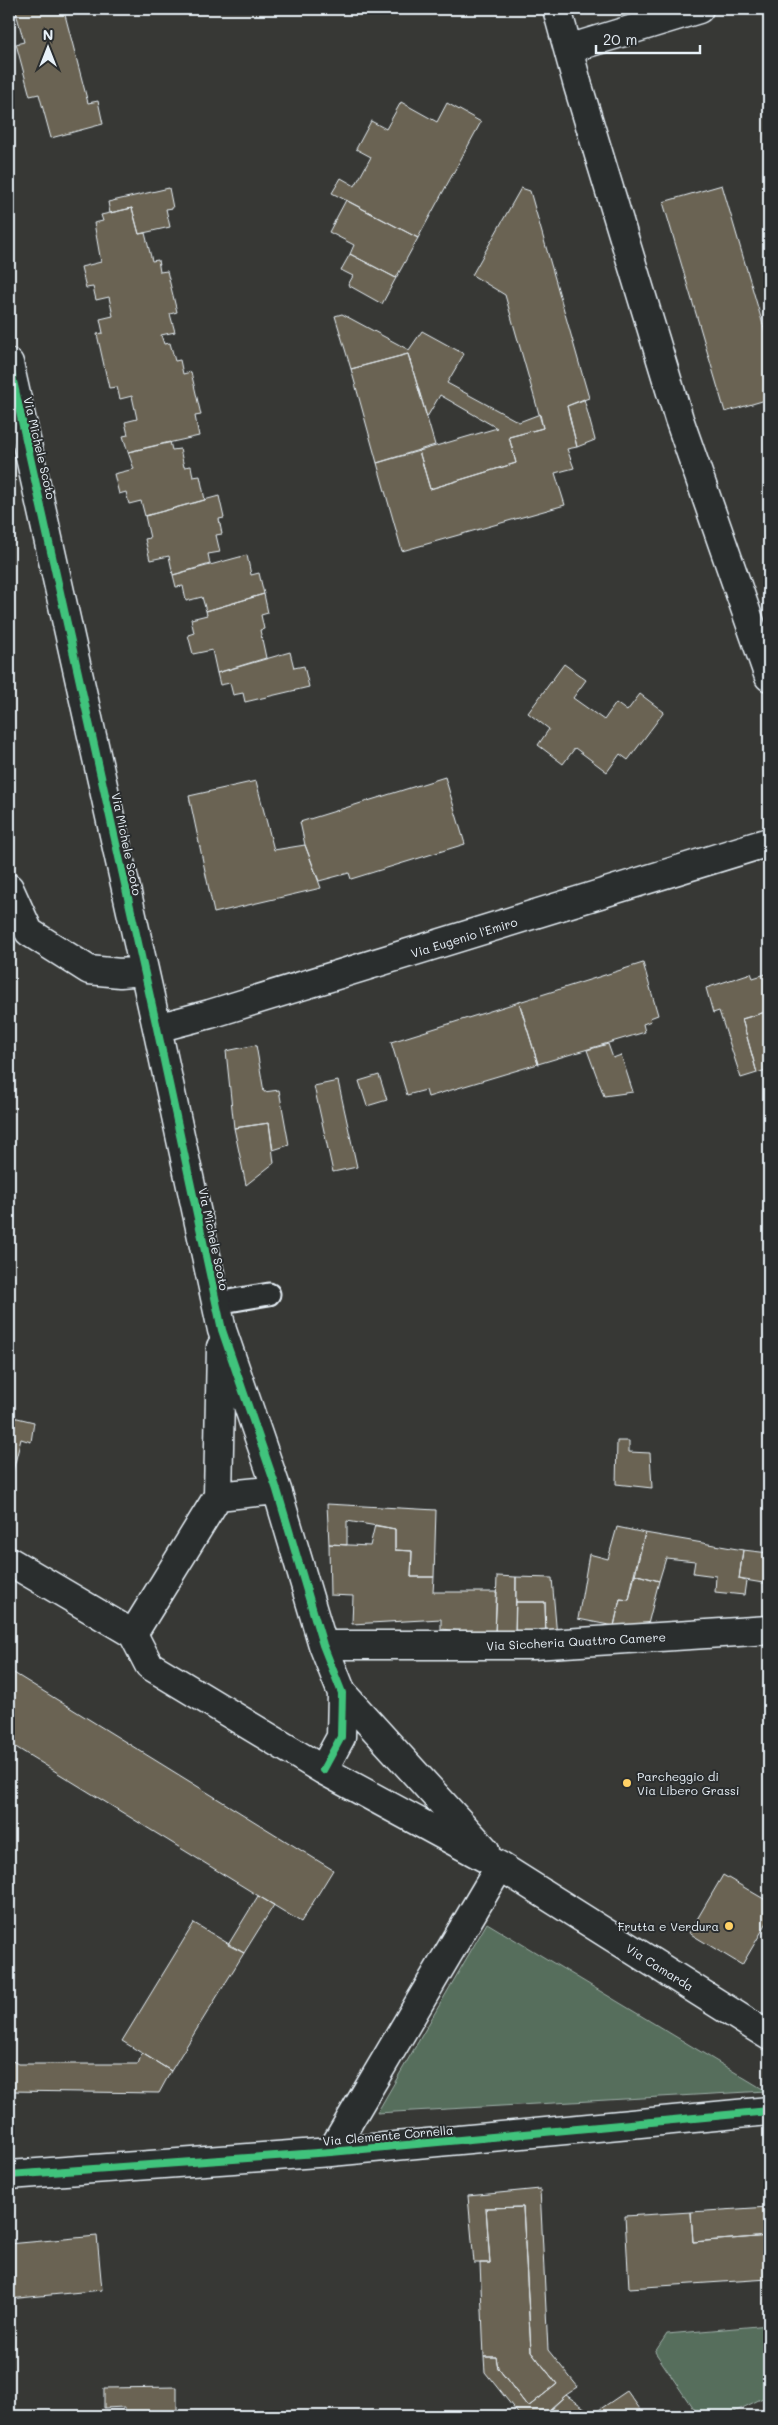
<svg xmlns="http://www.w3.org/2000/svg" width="778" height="2425" font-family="Mali,sans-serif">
<rect width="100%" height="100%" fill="#373835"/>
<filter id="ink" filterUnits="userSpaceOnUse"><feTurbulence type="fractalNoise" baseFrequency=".02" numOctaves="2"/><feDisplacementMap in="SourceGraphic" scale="10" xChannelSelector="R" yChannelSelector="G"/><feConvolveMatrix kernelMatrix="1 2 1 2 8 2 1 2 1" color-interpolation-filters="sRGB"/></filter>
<g filter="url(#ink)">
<!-- green -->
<path fill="#566e5c" stroke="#9fb0aa" d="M 487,1923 L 766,2091 L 377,2113 Z
M 769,2325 L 769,2395 L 726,2416 L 698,2416 L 655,2352 L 667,2334 Z"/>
<!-- building -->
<path fill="#6a6453" stroke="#e8f1f8" d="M 15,9 L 67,9 L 64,11 L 88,103 L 98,101 L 103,124 L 51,138 L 39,94 L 30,96 L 16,44 L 24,42 Z
M 401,102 L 437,122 L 447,103 L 481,122 L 418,238 L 332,193 L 341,178 L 355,186 L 371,157 L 356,149 L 371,121 L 386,129 Z
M 722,185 L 769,345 L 769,387 L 765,388 L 769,399 L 725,412 L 663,202 Z
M 169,188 L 173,208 L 166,209 L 170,227 L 139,234 L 132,208 L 110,213 L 108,202 Z
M 521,188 L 530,191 L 589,398 L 567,406 L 577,447 L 567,449 L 574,468 L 555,473 L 565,505 L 402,551 L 377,463 L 419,451 L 430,489 L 516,463 L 509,437 L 543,428 L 505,295 L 472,275 Z
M 346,200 L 418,238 L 396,278 L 350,254 L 354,245 L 329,232 Z
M 132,208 L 139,234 L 145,233 L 152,261 L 158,260 L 160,272 L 167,271 L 177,312 L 170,314 L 175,332 L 161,335 L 164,344 L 170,343 L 175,361 L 180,360 L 183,374 L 191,372 L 201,415 L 195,416 L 199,436 L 128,452 L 123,436 L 128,435 L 125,422 L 137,419 L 132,396 L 120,399 L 117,387 L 109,388 L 97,334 L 103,333 L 100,319 L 113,316 L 109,297 L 96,300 L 93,287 L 86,288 L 81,267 L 101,262 L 94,223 L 103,221 L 101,215 Z
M 350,254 L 396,278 L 382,304 L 348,285 L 353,276 L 341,270 Z
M 342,314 L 409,350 L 422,331 L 464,354 L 447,383 L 519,422 L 540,414 L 543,428 L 509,437 L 516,463 L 430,489 L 419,451 L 497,428 L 440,395 L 427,417 L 408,354 L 351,369 L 335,316 Z
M 408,354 L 435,445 L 377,463 L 351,369 Z
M 584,399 L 595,440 L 577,447 L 567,406 Z
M 170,442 L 172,450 L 180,449 L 184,467 L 191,466 L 193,477 L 200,476 L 205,500 L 145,516 L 141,501 L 129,504 L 126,492 L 119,494 L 114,474 L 134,469 L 128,452 Z
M 219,496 L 224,518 L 219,519 L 222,534 L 216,535 L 220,552 L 208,554 L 210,564 L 173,575 L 169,556 L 150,560 L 145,539 L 150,538 L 145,516 Z
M 247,555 L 251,575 L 259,573 L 264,594 L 206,611 L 202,597 L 186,601 L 183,586 L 176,587 L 173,575 Z
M 264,594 L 268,613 L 261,615 L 264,629 L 260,630 L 266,658 L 217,673 L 212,650 L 193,654 L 188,635 L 194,633 L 191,619 L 207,615 L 206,611 Z
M 290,652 L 294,668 L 304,666 L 309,687 L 245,702 L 243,693 L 233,695 L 230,683 L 220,685 L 217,673 Z
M 564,664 L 586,680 L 573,698 L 604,720 L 616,703 L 627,711 L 640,694 L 664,712 L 628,760 L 620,754 L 607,772 L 575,748 L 563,764 L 538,745 L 549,729 L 528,713 Z
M 445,777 L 465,844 L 351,879 L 349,873 L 319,881 L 305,845 L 300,822 Z
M 256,781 L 274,850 L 305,845 L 321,888 L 214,913 L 189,796 Z
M 643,963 L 658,1015 L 650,1018 L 651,1021 L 643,1024 L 645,1032 L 538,1064 L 519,1002 Z
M 751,973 L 753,978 L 769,973 L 769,1011 L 742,1019 L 757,1073 L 741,1078 L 719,1011 L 713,1013 L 706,988 Z
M 519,1002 L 538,1064 L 428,1097 L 426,1090 L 407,1095 L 391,1042 Z
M 769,1011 L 769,1069 L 757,1073 L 742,1019 Z
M 608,1044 L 613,1058 L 621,1055 L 633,1092 L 604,1096 L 587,1050 Z
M 256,1045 L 264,1092 L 279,1090 L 289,1145 L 273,1150 L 269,1123 L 234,1128 L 226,1051 Z
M 379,1075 L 387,1100 L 367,1106 L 359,1081 Z
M 338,1081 L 357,1167 L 333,1172 L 314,1086 Z
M 269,1123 L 274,1163 L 246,1185 L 234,1128 Z
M 9,1416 L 34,1422 L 31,1442 L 21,1439 L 13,1471 L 9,1470 Z
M 617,1441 L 629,1441 L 629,1452 L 650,1453 L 652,1488 L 616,1484 Z
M 327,1504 L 436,1510 L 434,1577 L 411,1577 L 412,1551 L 395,1550 L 395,1529 L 347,1521 L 347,1545 L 329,1544 Z
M 375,1525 L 395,1529 L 395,1550 L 412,1551 L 411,1577 L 434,1577 L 433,1592 L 497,1592 L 495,1634 L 441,1629 L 441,1619 L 352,1624 L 353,1596 L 330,1595 L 329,1544 L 370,1546 Z
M 617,1527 L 645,1533 L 629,1600 L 620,1599 L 614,1626 L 578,1619 L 589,1554 L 608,1559 Z
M 645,1533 L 743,1550 L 739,1579 L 746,1581 L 744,1595 L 715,1592 L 716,1576 L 693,1573 L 695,1561 L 666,1558 L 659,1581 L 634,1574 Z
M 743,1550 L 769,1553 L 769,1584 L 739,1579 Z
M 634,1574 L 659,1581 L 646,1632 L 614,1626 L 620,1599 L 629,1600 Z
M 497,1576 L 516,1577 L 515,1636 L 495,1634 Z
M 516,1577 L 552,1578 L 557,1637 L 546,1637 L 545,1602 L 516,1602 Z
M 516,1602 L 545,1602 L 546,1637 L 515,1636 Z
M 9,1670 L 333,1870 L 301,1922 L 9,1743 Z
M 723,1875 L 769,1902 L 769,1919 L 742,1965 L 689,1933 Z
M 258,1896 L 274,1905 L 244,1953 L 228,1945 Z
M 194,1923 L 244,1953 L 171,2071 L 122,2041 Z
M 142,2053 L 171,2071 L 159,2093 L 9,2091 L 9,2059 L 18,2064 L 138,2064 Z
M 540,2189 L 548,2350 L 578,2387 L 566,2395 L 542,2416 L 520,2416 L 485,2372 L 484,2357 L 496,2357 L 498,2368 L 528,2407 L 557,2384 L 531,2351 L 523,2207 L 486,2208 L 490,2263 L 474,2263 L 468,2196 Z
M 523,2207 L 531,2351 L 557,2384 L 528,2407 L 498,2368 L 496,2357 L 484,2357 L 480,2263 L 490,2263 L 486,2208 Z
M 769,2207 L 769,2236 L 693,2242 L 691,2212 Z
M 691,2212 L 693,2242 L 769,2236 L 769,2279 L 629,2288 L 625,2216 Z
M 97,2236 L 102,2290 L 9,2299 L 9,2244 Z
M 177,2387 L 177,2416 L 125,2416 L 125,2407 L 104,2408 L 104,2388 Z
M 627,2391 L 645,2416 L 560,2416 L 550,2410 L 566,2395 L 593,2414 Z"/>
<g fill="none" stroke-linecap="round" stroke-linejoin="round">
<defs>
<path id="service" d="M 217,1303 L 269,1294"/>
<path id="minor" d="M 557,9 L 578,86 L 679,419 L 769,677
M 568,49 L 699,9
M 9,363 L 157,1028 L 222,1330 L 277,1490 L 323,1645 L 342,1693 L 341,1737 L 323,1770
M 9,888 L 29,932 L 89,970 L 120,973 L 144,971
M 157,1028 L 210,1014 L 769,842
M 218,1496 L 277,1490
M 9,1561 L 133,1634
M 133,1634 L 149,1665 L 323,1770 L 500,1866 L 769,2036
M 133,1634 L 218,1496 L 221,1347
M 323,1645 L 533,1645 L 769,1630
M 342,1693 L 485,1850
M 331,2152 L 500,1866
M 9,2175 L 331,2152 L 769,2111"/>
</defs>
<!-- service casing -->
<use href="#service" stroke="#e8f1f8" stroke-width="25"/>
<!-- minor casing -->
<use href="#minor" stroke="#e8f1f8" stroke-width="31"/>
<!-- service -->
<use href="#service" stroke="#2a2d2e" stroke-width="21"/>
<!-- minor -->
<use href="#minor" stroke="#2a2d2e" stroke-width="28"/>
<defs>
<path id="cycleway" d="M 9,363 L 157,1028 L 222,1330 L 277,1490 L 323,1645 L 342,1693 L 341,1737 L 323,1770
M 9,2175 L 331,2152 L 769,2111"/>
</defs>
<!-- cycleway casing -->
<use href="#cycleway" stroke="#2a2d2e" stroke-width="11"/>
<!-- cycleway -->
<use href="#cycleway" stroke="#40c37c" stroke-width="8"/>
</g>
</g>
<!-- markers -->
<g fill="#ffd166" stroke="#2a2d2e" stroke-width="2">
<circle cx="627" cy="1783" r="5"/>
<circle cx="729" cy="1926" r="5"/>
</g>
<g text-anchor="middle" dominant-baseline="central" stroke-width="4" stroke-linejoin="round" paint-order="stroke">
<!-- street labels -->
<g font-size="12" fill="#e8f1f8" stroke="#2a2d2e">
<text transform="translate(40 448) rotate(77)">Via Michele Scoto</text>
<text transform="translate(127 844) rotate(78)">Via Michele Scoto</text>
<text transform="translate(464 937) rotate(-17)">Via Eugenio l'Emiro</text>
<text transform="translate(214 1239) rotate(78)">Via Michele Scoto</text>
<text transform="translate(576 1641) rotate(-3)">Via Siccheria Quattro Camere</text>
<text transform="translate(660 1967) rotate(32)">Via Camarda</text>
<text transform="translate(388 2135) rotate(-5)">Via Clemente Cornella</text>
</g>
<!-- poi labels -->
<g font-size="12" fill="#e8f1f8" stroke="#2a2d2e" text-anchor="start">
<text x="637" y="1776">Parcheggio di<tspan x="637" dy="14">Via Libero Grassi</tspan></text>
<text x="719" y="1926" text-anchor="end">Frutta e Verdura</text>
</g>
</g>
<!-- margin -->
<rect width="778" height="2425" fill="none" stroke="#2a2d2e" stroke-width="30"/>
<rect x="15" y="15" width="748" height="2395" fill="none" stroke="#e8f1f8" stroke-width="2" filter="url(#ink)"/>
<!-- north arrow -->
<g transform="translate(48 48)" stroke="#2a2d2e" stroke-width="4" paint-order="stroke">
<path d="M0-4L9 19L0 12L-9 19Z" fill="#e8f1f8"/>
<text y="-8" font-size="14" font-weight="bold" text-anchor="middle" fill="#e8f1f8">N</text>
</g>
<!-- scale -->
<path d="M596 45v8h104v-8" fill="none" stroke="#e8f1f8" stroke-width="2.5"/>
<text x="603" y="45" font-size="15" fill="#e8f1f8" stroke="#2a2d2e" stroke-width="4" paint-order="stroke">20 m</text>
</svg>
